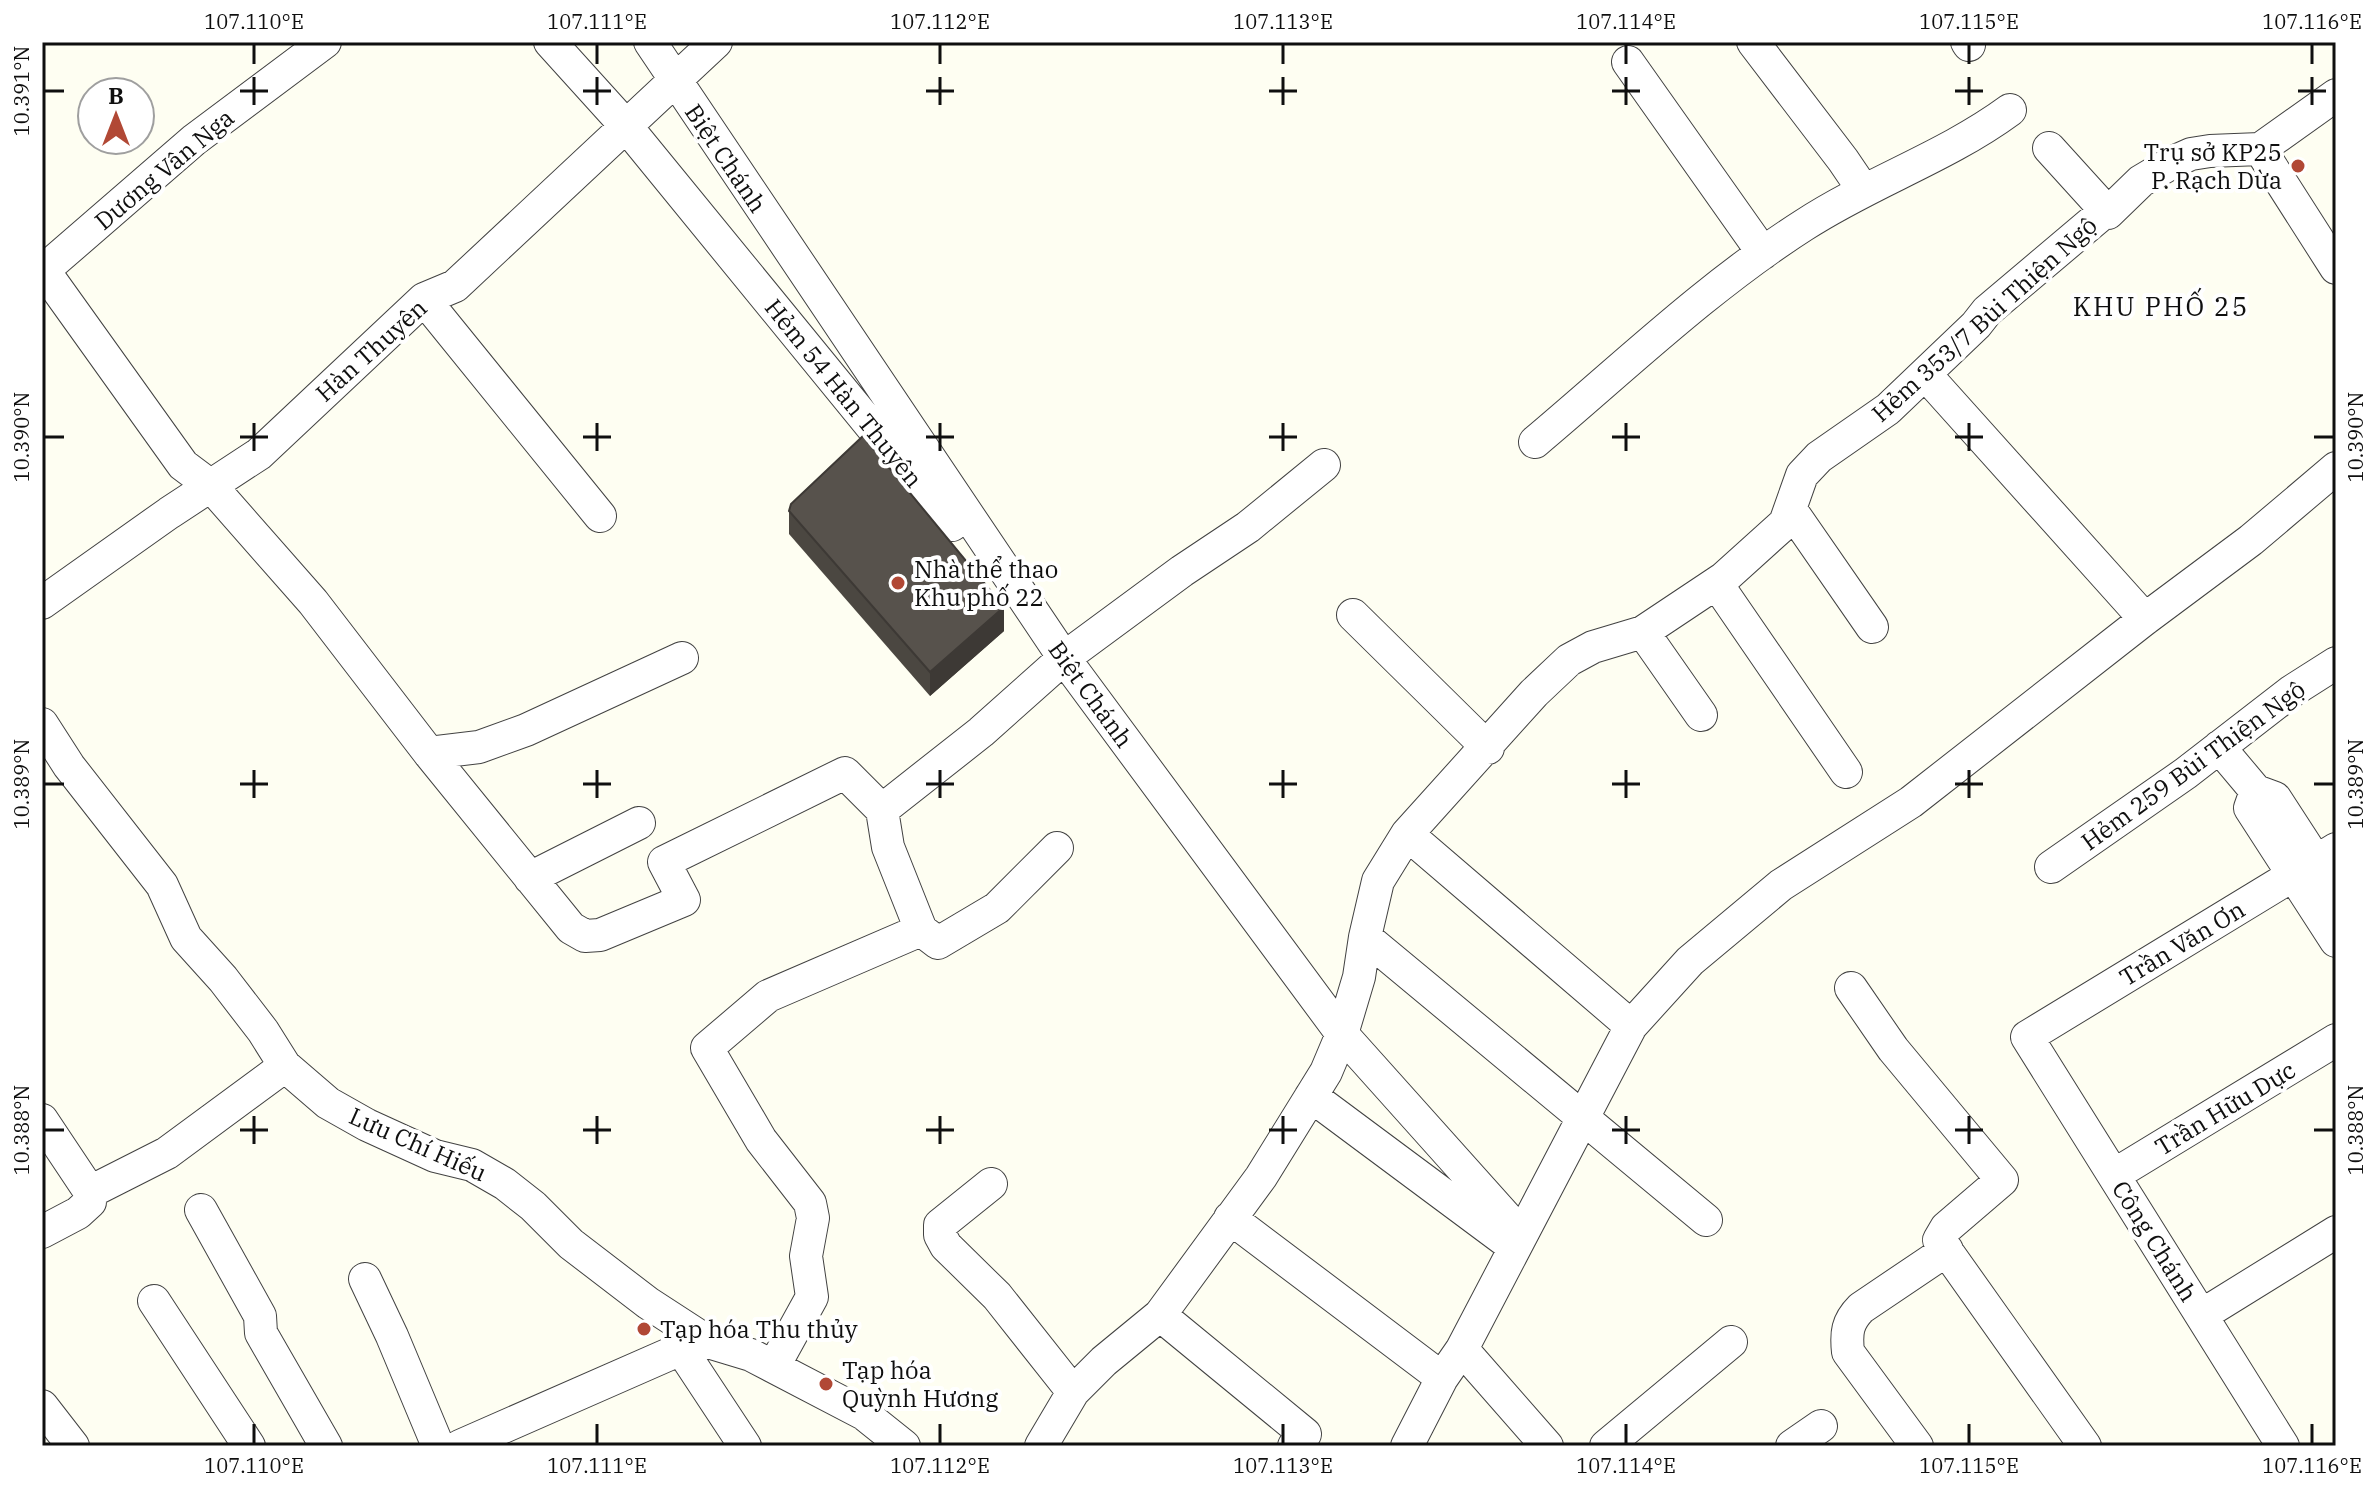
<svg xmlns="http://www.w3.org/2000/svg" width="2378" height="1488" font-family="'IBM Plex Serif',serif">
<rect width="100%" height="100%" fill="#fefef2"/>
<g fill="none" stroke-linecap="round" stroke-linejoin="round">
<defs>
<path id="minor" d="M 550,42 L 626,126 L 952,525
M 650,42 L 1064,658 L 1342,1034 L 1521,1234
M 1753,42 L 1843,160 L 1864,191
M 1967,42 L 1969,45
M 1628,62 L 1763,253
M 2049,148 L 2108,213
M 2260,149 L 2336,268
M 42,268 L 183,465 L 211,486 L 313,602 L 429,753 L 571,928 L 585,936 L 600,935 L 684,900 L 664,862 L 845,773 L 882,810 L 888,847 L 921,930
M 44,270 L 194,140 L 325,42
M 424,299 L 600,516
M 1925,374 L 2145,619
M 1535,442 C 1623,368 1707,287 1804,225 C 1870,182 1946,157 2010,110
M 1791,510 L 1872,627
M 1717,584 L 1846,772
M 42,603 L 169,513 L 259,454 L 424,299 L 455,286 L 716,42
M 1353,615 L 1488,748
M 1643,632 L 1701,715
M 42,724 L 69,766 L 162,885 L 186,938 L 223,979 L 263,1031 L 285,1066 L 328,1103 L 367,1125 L 435,1156 L 472,1165 L 505,1184 L 533,1206 L 571,1244 L 648,1303 L 708,1342 L 751,1355 L 864,1414 L 904,1446
M 2219,747 L 2256,791 L 2275,798 L 2336,892
M 429,753 L 479,747 L 526,730 L 682,658
M 2256,791 L 2250,808 L 2336,941
M 882,810 L 981,732 L 1064,658 L 1182,571 L 1248,527 L 1324,465
M 1407,834 L 1631,1026
M 2051,867 L 2186,773 L 2292,691 L 2336,663
M 530,878 L 639,823
M 1365,937 L 1706,1220
M 1851,988 L 1893,1049 L 2002,1180 L 1946,1228 L 1939,1240 L 2085,1446
M 1311,1096 L 1514,1247
M 42,1120 L 90,1192
M 2114,1175 L 2336,1040
M 991,1184 L 940,1225 L 940,1235 L 946,1246 L 997,1296 L 1073,1392
M 90,1192 L 167,1153 L 285,1066
M 201,1210 L 260,1316 L 261,1333 L 326,1446
M 1230,1218 L 1442,1378
M 42,1232 L 78,1213 L 90,1202 L 90,1192
M 365,1279 L 392,1336 L 438,1446
M 154,1301 L 249,1446
M 1160,1315 L 1305,1434 L 1294,1446
M 2202,1315 L 2336,1232
M 681,1349 L 745,1446
M 1462,1349 L 1547,1446
M 774,1366 L 812,1297 L 806,1256 L 813,1218 L 810,1203 L 761,1140 L 707,1048 L 768,996 L 921,930 L 938,943 L 997,908 L 1057,848
M 42,1406 L 73,1446
M 460,1446 L 681,1349 L 708,1342
M 1041,1446 L 1073,1392 L 1104,1361 L 1160,1315 L 1261,1177 L 1326,1072 L 1342,1034 L 1359,977 L 1365,937 L 1378,881 L 1407,834 L 1534,693 L 1569,660 L 1593,647 L 1643,632 L 1724,578 L 1785,523 L 1802,475 L 1819,457 L 1888,409 L 1976,325 L 1987,311 L 2103,213 L 2108,213 L 2141,181 L 2173,162 L 2191,154 L 2210,151 L 2260,149 L 2336,95
M 1407,1446 L 1442,1378 L 1462,1349 L 1631,1026 L 1690,961 L 1781,885 L 1911,802 L 2145,619 L 2251,540 L 2336,468
M 1606,1446 L 1731,1342
M 1792,1446 L 1821,1426
M 1917,1446 L 1848,1352 C 1846,1333 1847,1322 1861,1308 L 1947,1250
M 2283,1446 L 2027,1037 L 2336,849"/>
</defs>
<!-- minor casing -->
<use href="#minor" stroke="#424242" stroke-width="34"/>
<!-- minor -->
<use href="#minor" stroke="#fff" stroke-width="32"/>
</g>
<!-- wall -->
<path fill="#4b4741" d="M 789,511 L 1004,631 L 930,696 L 789,534 Z"/>
<!-- shaded-wall -->
<path fill="#3d3935" d="M 1004,607 L 1004,631 L 930,696 L 930,672 Z"/>
<!-- building -->
<path fill="#57524c" stroke="#3d3935" stroke-width="2" d="M 863,436 L 1004,607 L 930,672 L 789,511 L 791,504 Z"/>
<!-- ticks -->
<path fill="none" stroke="#0f0f0f" stroke-width="3" d="M 254,44 L 254,64M 597,44 L 597,64M 940,44 L 940,64M 1283,44 L 1283,64M 1626,44 L 1626,64M 1969,44 L 1969,64M 2312,44 L 2312,64M 254,77 L 254,105M 597,77 L 597,105M 940,77 L 940,105M 1283,77 L 1283,105M 1626,77 L 1626,105M 1969,77 L 1969,105M 2312,77 L 2312,105M 44,91 L 64,91M 240,91 L 268,91M 583,91 L 611,91M 926,91 L 954,91M 1269,91 L 1297,91M 1612,91 L 1640,91M 1955,91 L 1983,91M 2298,91 L 2326,91M 254,423 L 254,451M 597,423 L 597,451M 940,423 L 940,451M 1283,423 L 1283,451M 1626,423 L 1626,451M 1969,423 L 1969,451M 44,437 L 64,437M 240,437 L 268,437M 583,437 L 611,437M 926,437 L 954,437M 1269,437 L 1297,437M 1612,437 L 1640,437M 1955,437 L 1983,437M 2314,437 L 2334,437M 254,770 L 254,798M 597,770 L 597,798M 940,770 L 940,798M 1283,770 L 1283,798M 1626,770 L 1626,798M 1969,770 L 1969,798M 44,784 L 64,784M 240,784 L 268,784M 583,784 L 611,784M 926,784 L 954,784M 1269,784 L 1297,784M 1612,784 L 1640,784M 1955,784 L 1983,784M 2314,784 L 2334,784M 254,1116 L 254,1144M 597,1116 L 597,1144M 940,1116 L 940,1144M 1283,1116 L 1283,1144M 1626,1116 L 1626,1144M 1969,1116 L 1969,1144M 44,1130 L 64,1130M 240,1130 L 268,1130M 583,1130 L 611,1130M 926,1130 L 954,1130M 1269,1130 L 1297,1130M 1612,1130 L 1640,1130M 1955,1130 L 1983,1130M 2314,1130 L 2334,1130M 254,1424 L 254,1444M 597,1424 L 597,1444M 940,1424 L 940,1444M 1283,1424 L 1283,1444M 1626,1424 L 1626,1444M 1969,1424 L 1969,1444M 2312,1424 L 2312,1444"/>
<!-- markers -->
<g fill="#b14835" stroke="#fff" stroke-width="3">
<circle cx="2298" cy="166" r="8"/>
<circle cx="898" cy="583" r="8"/>
<circle cx="644" cy="1329" r="8"/>
<circle cx="826" cy="1384" r="8"/>
</g>
<g text-anchor="middle" dominant-baseline="central" stroke-width="8" stroke-linejoin="round" paint-order="stroke">
<!-- poi labels -->
<g font-size="24" fill="#0f0f0f" stroke="#fff" text-anchor="start">
<text x="2282" y="152" text-anchor="end">Trụ sở KP25<tspan x="2282" dy="28">P. Rạch Dừa</tspan></text>
<text x="914" y="569">Nhà thể thao<tspan x="914" dy="28">Khu phố 22</tspan></text>
<text x="660" y="1329">Tạp hóa Thu thủy</text>
<text x="842" y="1370">Tạp hóa<tspan x="842" dy="28">Quỳnh Hương</tspan></text>
</g>
<!-- street labels -->
<g font-size="24" fill="#0f0f0f" stroke="#fff">
<text transform="translate(726 158) rotate(56)">Biệt Chánh</text>
<text transform="translate(164 169) rotate(-40)">Dương Vân Nga</text>
<text transform="translate(1984 319) rotate(-42)">Hẻm 353/7 Bùi Thiện Ngộ</text>
<text transform="translate(371 350) rotate(-42)">Hàn Thuyên</text>
<text transform="translate(844 393) rotate(51)">Hẻm 54 Hàn Thuyên</text>
<text transform="translate(1091 694) rotate(54)">Biệt Chánh</text>
<text transform="translate(2193 765) rotate(-36)">Hẻm 259 Bùi Thiện Ngộ</text>
<text transform="translate(2182 943) rotate(-31)">Trần Văn Ơn</text>
<text transform="translate(2225 1108) rotate(-31)">Trần Hữu Dực</text>
<text transform="translate(418 1144) rotate(24)">Lưu Chí Hiếu</text>
<text transform="translate(2155 1241) rotate(58)">Công Chánh</text>
</g>
<!-- neighbourhood labels -->
<g font-size="26" letter-spacing="2" fill="#0f0f0f" stroke="#fff">
<text x="2161" y="306">KHU PHỐ 25</text>
</g>
</g>
<!-- border -->
<rect width="2378" height="1488" fill="none" stroke="#ffffff" stroke-width="88"/>
<!-- north arrow -->
<g transform="translate(116 116)"><circle r="38" fill="#ffffff" stroke="#9f9f9f" stroke-width="2"/>
<path d="M0-6L14 30L0 20L-14 30Z" fill="#b14835"/>
<text y="-12" font-size="22" font-weight="bold" text-anchor="middle" fill="#0f0f0f">B</text>
</g>
<rect x="44" y="44" width="2290" height="1400" fill="none" stroke="#0f0f0f" stroke-width="3"/>
<g font-size="20" text-anchor="middle" fill="#0f0f0f">
<text x="254" y="29">107.110°E</text>
<text x="597" y="29">107.111°E</text>
<text x="940" y="29">107.112°E</text>
<text x="1283" y="29">107.113°E</text>
<text x="1626" y="29">107.114°E</text>
<text x="1969" y="29">107.115°E</text>
<text x="2312" y="29">107.116°E</text>
<text transform="translate(22 91) rotate(-90)" y="7">10.391°N</text>
<text transform="translate(22 437) rotate(-90)" y="7">10.390°N</text>
<text transform="translate(2356 437) rotate(-90)" y="7">10.390°N</text>
<text transform="translate(22 784) rotate(-90)" y="7">10.389°N</text>
<text transform="translate(2356 784) rotate(-90)" y="7">10.389°N</text>
<text transform="translate(22 1130) rotate(-90)" y="7">10.388°N</text>
<text transform="translate(2356 1130) rotate(-90)" y="7">10.388°N</text>
<text x="254" y="1473">107.110°E</text>
<text x="597" y="1473">107.111°E</text>
<text x="940" y="1473">107.112°E</text>
<text x="1283" y="1473">107.113°E</text>
<text x="1626" y="1473">107.114°E</text>
<text x="1969" y="1473">107.115°E</text>
<text x="2312" y="1473">107.116°E</text>
</g>
</svg>
